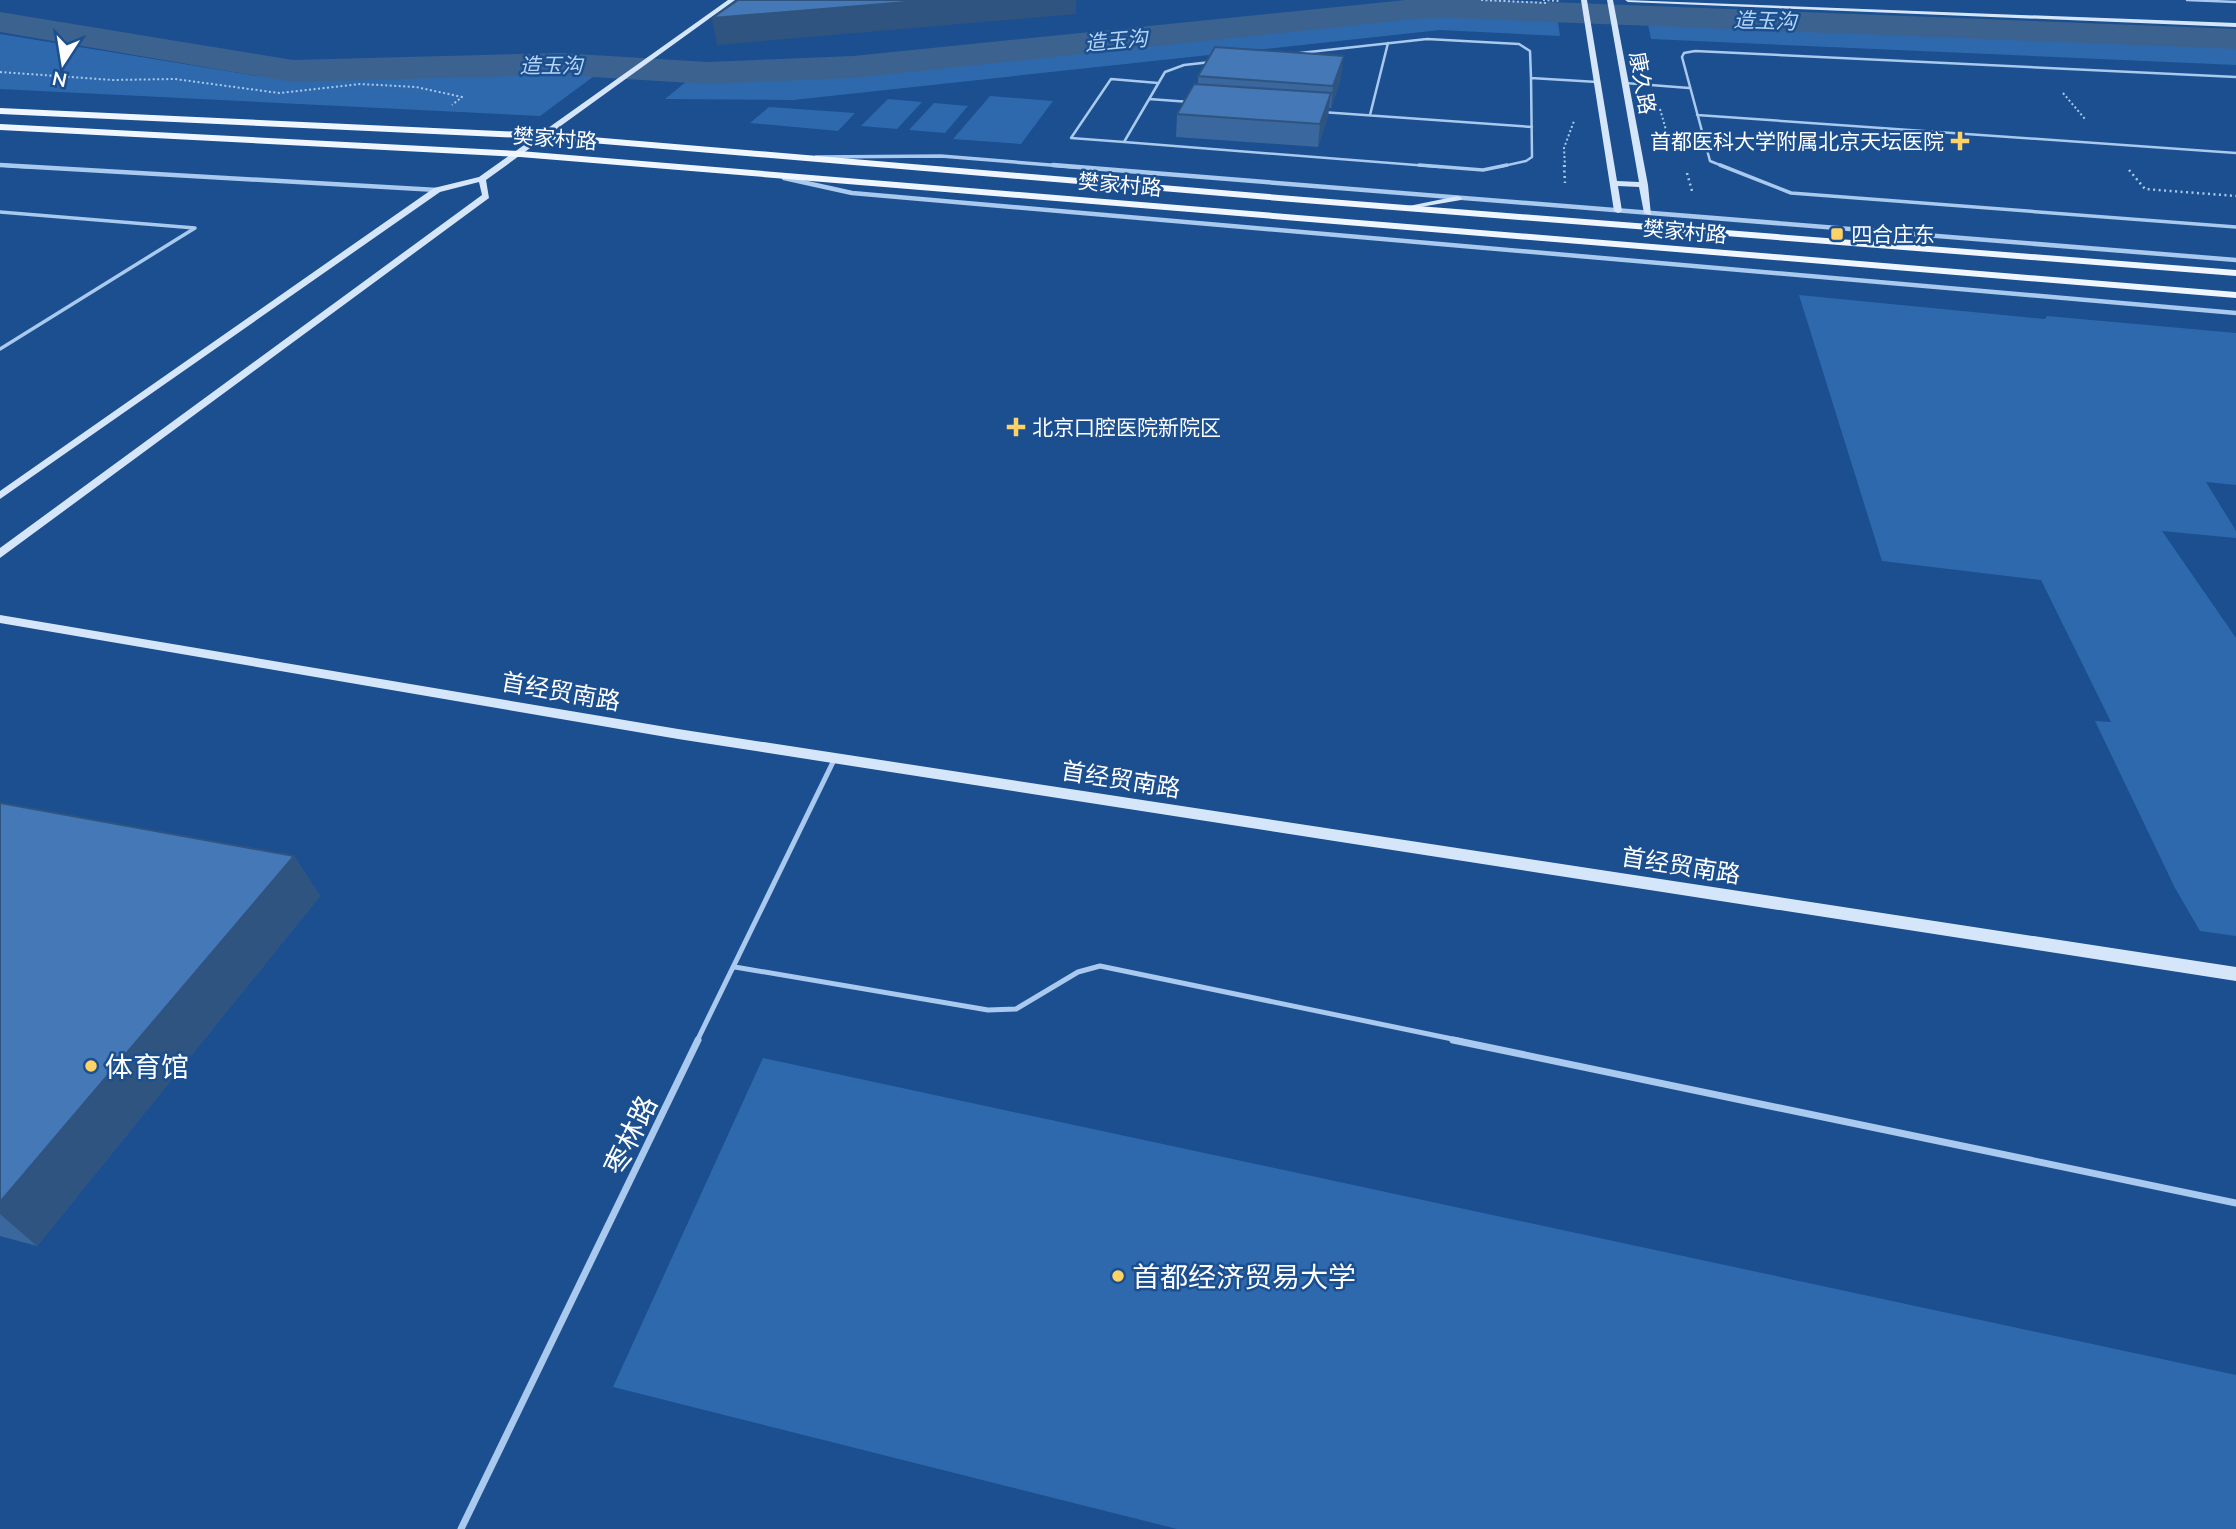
<svg xmlns="http://www.w3.org/2000/svg" width="2236" height="1529" font-family="Mulish,'Noto Sans SC',sans-serif">
<rect width="100%" height="100%" fill="#1b4f8f"/>
<!-- green -->
<path fill="#2e69ad" d="M 1420,12 L 1557,16 L 1560,36 L 1440,30 L 793,100 L 665,99 L 692,77 L 831,74 Z
M 1647,20 L 2236,47 L 2236,65 L 1651,39 Z
M 0,34 L 257,76 L 533,70 L 597,74 L 540,116 L 0,89 Z
M 990,96 L 1053,101 L 1021,144 L 953,139 Z
M 888,99 L 922,102 L 897,129 L 861,126 Z
M 934,103 L 968,106 L 945,133 L 909,130 Z
M 769,107 L 855,113 L 838,131 L 750,123 Z
M 1799,295 L 2045,319 L 2047,316 L 2236,333 L 2236,485 L 2206,482 L 2236,531 L 2236,538 L 2162,531 L 2236,638 L 2236,936 L 2200,931 L 2175,888 L 2095,721 L 2111,722 L 2041,580 L 1882,561 Z
M 763,1058 L 2236,1375 L 2236,1529 L 1177,1529 L 613,1387 Z"/>
<g fill="none" stroke-linecap="round" stroke-linejoin="round">
<!-- river -->
<path fill="#3c6290" fill-rule="evenodd" d="M 1406,0 L 1497,0 L 2236,29 L 2236,49 L 1448,18 L 1415,19 L 853,78 L 708,84 L 560,75 L 293,82 L 0,32 L 0,12 L 293,60 L 560,53 L 708,62 L 853,56 Z"/>
<!-- path-far1 -->
<path stroke="#a9c9ee" stroke-width="2" stroke-dasharray="2 2.5" stroke-linecap="butt" d="M 1481,0 L 1547,3
M 1543,0 L 1560,1
M 0,72 L 113,80 L 175,79 L 279,93 L 360,84 L 416,87 L 462,97 L 452,105
M 2063,93 L 2085,119
M 1660,109 L 1666,130 L 1680,151
M 1565,167 L 1564,148 L 1574,121"/>
<!-- path -->
<path stroke="#a9c9ee" stroke-width="2.5" stroke-dasharray="2 3.5" stroke-linecap="butt" d="M 1564,165 L 1565,183
M 2129,170 L 2145,189 L 2236,196
M 1687,173 L 1692,191"/>
<!-- lane-far3 -->
<path stroke="#a9c9ee" stroke-width="2.5" d="M 2187,0 L 2236,2
M 1291,54 L 1427,39 L 1519,44 L 1530,51 L 1531,78 L 1597,82
M 1211,62 L 1184,65 L 1165,72 L 1124,142 L 1441,167
M 1625,83 L 1689,88
M 1149,99 L 1190,102
M 1322,112 L 1532,127
M 1370,115 L 1388,43
M 1697,115 L 2236,153
M 1124,142 L 1071,138 L 1111,79 L 1158,83
M 1499,167 L 1526,161 L 1532,157 L 1531,78
M 1725,167 L 1710,161 L 1682,57 L 1684,53 L 1695,51 L 2236,77"/>
<!-- lane-far2 -->
<path stroke="#a9c9ee" stroke-width="3.5" d="M 1419,165 L 1483,170 L 1507,165
M 1720,165 L 1791,193 L 2236,227
M 0,212 L 195,228 L 0,349"/>
<!-- lane-far1 -->
<path stroke="#a9c9ee" stroke-width="5" d="M 735,967 L 988,1010 L 1016,1009 L 1078,972 L 1100,966 L 1462,1041
M 697,1041 L 835,758"/>
<!-- lane -->
<path stroke="#a9c9ee" stroke-width="7" d="M 1453,1040 L 2236,1203
M 461,1529 L 698,1040"/>
<!-- street-far1 -->
<path stroke="#a9c9ee" stroke-width="3.5" d="M 816,157 L 941,156 L 1075,167
M 0,165 L 30,167"/>
<!-- street -->
<path stroke="#a9c9ee" stroke-width="4.5" d="M 0,165 L 437,190
M 1053,165 L 2236,260
M 784,178 L 852,193 L 2236,313"/>
<!-- secondary -->
<path fill="#d6e6fa" fill-rule="evenodd" d="M 728,0 L 735,0 L 486,180 L 489,198 L 0,558 L 0,548 L 482,195 L 479,182 L 440,192 L 0,499 L 0,491 L 434,188 L 479,177 Z
M 1581,0 L 1587,0 L 1617,181 L 1639,182 L 1607,0 L 1613,0 L 1648,185 L 1651,215 L 1644,213 L 1639,187 L 1618,186 L 1622,211 L 1618,213 L 1614,211 Z
M 1625,0 L 2236,23 L 2236,27 L 1628,2 Z
M 1458,196 L 1462,198 L 1461,200 L 1403,210 L 1399,208 Z
M 0,615 L 678,729 L 2236,967 L 2236,981 L 678,739 L 0,623 Z"/>
<!-- primary -->
<path fill="#f0f6ff" fill-rule="evenodd" d="M 0,108 L 544,133 L 1304,197 L 2236,270 L 2236,276 L 1304,203 L 544,139 L 0,114 Z
M 0,124 L 520,151 L 2236,292 L 2236,298 L 520,157 L 0,130 Z"/>
</g>
<!-- wall -->
<path fill="#3a679d" d="M 1198,76 L 1341,78 L 1331,108 L 1329,108 L 1328,116 L 1318,147 L 1176,137 L 1177,114 L 1198,84 Z
M 0,803 L 294,856 L 320,896 L 37,1246 L 0,1236 Z"/>
<!-- shaded-wall -->
<path fill="#305480" d="M 931,0 L 1076,0 L 1076,14 L 717,45 L 712,18 Z
M 1344,56 L 1341,78 L 1331,108 L 1333,86 Z
M 1331,93 L 1328,116 L 1318,147 L 1320,124 Z
M 294,856 L 320,896 L 37,1246 L 0,1214 L 0,1202 Z"/>
<!-- building -->
<path fill="#4478b7" stroke="#305480" stroke-width="2" d="M 738,0 L 931,0 L 712,18 Z
M 1215,47 L 1344,56 L 1333,86 L 1198,76 Z
M 1194,84 L 1331,93 L 1320,124 L 1177,114 Z
M 0,803 L 294,856 L 0,1202 Z"/>
<!-- markers -->
<g fill="#ffd166" stroke="#1b4f8f" stroke-width="2.5">
<path d="M1956.5 130.5h7v7h7v7h-7v7h-7v-7h-7v-7h7z"/>
<rect x="1830" y="227" width="14" height="14" rx="3.5"/>
<path d="M1012.5 416.5h7v7h7v7h-7v7h-7v-7h-7v-7h7z"/>
<circle cx="91" cy="1066" r="7"/>
<circle cx="1118" cy="1276" r="7"/>
</g>
<g text-anchor="middle" dominant-baseline="central" stroke-width="5" stroke-linejoin="round" paint-order="stroke">
<!-- far-water labels -->
<g font-size="21" font-style="italic" fill="#b5d3f5" stroke="#1b4f8f">
<text transform="translate(1765 20) rotate(2)">造玉沟</text>
<text transform="translate(1116 40) rotate(-5)">造玉沟</text>
<text x="551" y="65">造玉沟</text>
</g>
<!-- far-street labels -->
<g font-size="21" fill="#fff" stroke="#1b4f8f">
<text transform="translate(1643 83) rotate(80)">康久路</text>
<text transform="translate(555 138) rotate(4)">樊家村路</text>
<text transform="translate(1120 184) rotate(5)">樊家村路</text>
<text transform="translate(1685 231) rotate(5)">樊家村路</text>
</g>
<!-- far-poi labels -->
<g font-size="21" fill="#fff" stroke="#1b4f8f" text-anchor="start">
<text x="1944" y="141" text-anchor="end">首都医科大学附属北京天坛医院</text>
<text x="1851" y="234">四合庄东</text>
<text x="1032" y="427">北京口腔医院新院区</text>
</g>
<!-- street labels -->
<g font-size="24" fill="#fff" stroke="#1b4f8f">
<text transform="translate(561 691) rotate(10)">首经贸南路</text>
<text transform="translate(1121 779) rotate(9)">首经贸南路</text>
<text transform="translate(1681 865) rotate(9)">首经贸南路</text>
</g>
<!-- near-poi labels -->
<g font-size="28" fill="#fff" stroke="#1b4f8f" text-anchor="start">
<text x="105" y="1066">体育馆</text>
<text x="1132" y="1276">首都经济贸易大学</text>
</g>
<!-- near-street labels -->
<g font-size="28" fill="#fff" stroke="#1b4f8f">
<text transform="translate(630 1135) rotate(-64)">枣林路</text>
</g>
</g>
<!-- north arrow -->
<g transform="translate(63 63) rotate(192)" stroke="#1b4f8f" stroke-width="5" paint-order="stroke">
<path d="M0-5L12 26L0 18L-12 26Z" fill="#ffffff"/>
<text y="-10" font-size="19" font-weight="bold" text-anchor="middle" fill="#ffffff">N</text>
</g>
</svg>
